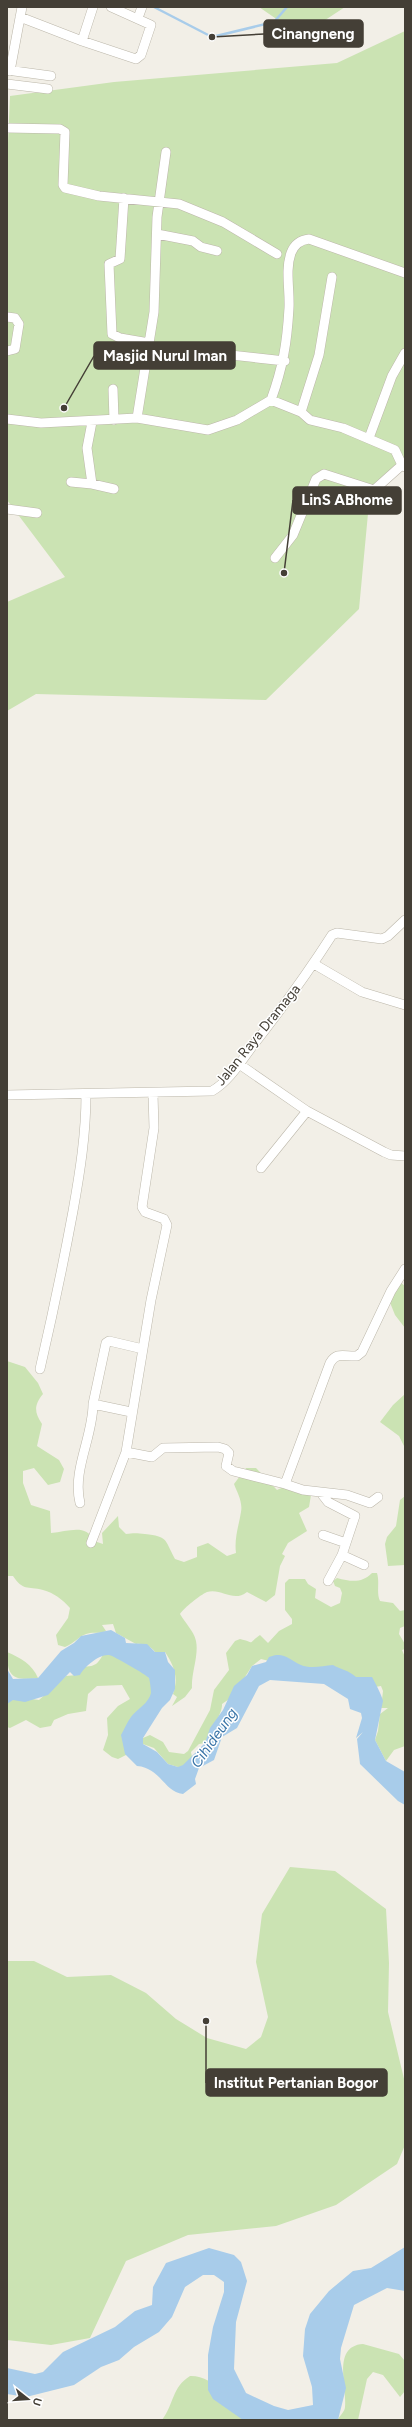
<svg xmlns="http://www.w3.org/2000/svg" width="412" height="2427" font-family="Figtree,sans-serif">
<rect width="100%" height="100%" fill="#f2efe7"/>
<!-- green -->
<path fill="#cbe3b3" d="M 259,7 L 345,7 L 301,36 Z
M 405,31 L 405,461 L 369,503 L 359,609 L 266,700 L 36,694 L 7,711 L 7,602 L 65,577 L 7,500 L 7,166 L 10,96 L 114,82 L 337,63 Z
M 401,1283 L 405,1286 L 405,1328 L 395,1315 L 389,1300 Z
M 7,1361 L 25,1367 L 38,1383 L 43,1394 C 34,1405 34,1412 42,1424 L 37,1446 L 59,1460 L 64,1469 L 60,1482 L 48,1485 L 34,1468 L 23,1471 L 23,1483 L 31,1505 L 50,1511 L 51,1533 C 68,1532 86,1523 94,1541 L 103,1544 L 102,1533 L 118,1516 L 119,1527 L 126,1534 C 133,1533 137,1533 145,1534 C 168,1537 164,1538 175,1559 L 184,1562 L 197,1557 L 197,1547 L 208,1543 L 227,1556 L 236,1553 C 234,1538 239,1525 241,1512 C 243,1502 237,1492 234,1484 L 246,1468 L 256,1468 L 277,1490 L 294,1482 L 311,1495 L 309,1507 L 299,1513 L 307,1531 L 288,1543 L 282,1554 L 285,1556 L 280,1566 L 275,1595 L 266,1602 L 247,1592 C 233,1603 222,1588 207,1592 C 200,1595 184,1608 180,1614 C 185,1623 194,1631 196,1641 C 199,1656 191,1673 192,1688 L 185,1697 L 172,1706 L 177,1697 L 173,1694 C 179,1677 174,1666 165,1652 L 155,1652 C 151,1646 143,1643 136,1644 L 116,1633 L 113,1624 L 102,1625 L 106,1631 C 100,1634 96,1632 90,1633 C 79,1635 74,1644 65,1647 L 58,1645 L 56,1635 L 68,1618 L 70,1608 C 62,1599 54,1593 43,1590 C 27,1586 23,1591 13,1576 L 7,1576 Z
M 405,1394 L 405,1448 L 399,1436 L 380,1422 L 393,1405 Z
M 405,1496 L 405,1565 L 388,1566 L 385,1544 L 387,1537 L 396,1526 L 400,1500 Z
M 372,1573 L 377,1573 C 380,1583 376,1592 380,1601 L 393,1603 L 400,1611 L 405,1610 L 405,1626 L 400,1628 L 399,1634 L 405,1644 L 405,1649 L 402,1650 L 405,1657 L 405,1746 L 394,1750 L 386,1761 L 375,1740 L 378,1731 L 380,1714 L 388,1708 L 381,1708 L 383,1691 L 381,1686 L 375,1687 L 261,1659 L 252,1666 L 232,1697 L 222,1704 C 223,1713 209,1733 205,1743 L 199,1744 L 191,1752 L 192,1757 L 188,1770 L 168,1764 L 154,1748 L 143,1744 L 143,1738 L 150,1735 L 163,1742 L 169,1752 L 184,1754 L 188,1751 L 210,1710 L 214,1690 L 229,1670 L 226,1653 L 235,1641 L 240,1639 C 257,1643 246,1645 260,1635 L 268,1643 L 279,1631 L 292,1624 L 292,1619 L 285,1610 L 285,1583 L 289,1579 L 305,1579 L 308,1584 L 316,1589 L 315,1598 L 331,1607 L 340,1603 L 342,1593 L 340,1588 L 335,1586 L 333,1581 L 337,1578 C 352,1582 362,1583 372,1573 Z
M 106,1650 L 143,1668 L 156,1689 L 128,1754 L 118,1759 L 112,1757 L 103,1750 L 108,1735 L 107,1718 L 118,1706 L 130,1699 L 122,1685 L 97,1686 L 88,1694 L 86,1711 L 68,1714 L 54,1720 L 51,1726 L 40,1728 L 26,1720 L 10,1728 L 7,1727 L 7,1701 L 25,1698 L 39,1700 L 66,1676 L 77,1675 L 82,1667 C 98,1666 97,1664 106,1650 Z
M 7,1652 C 21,1658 32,1664 38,1678 C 13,1681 7,1677 7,1652 Z
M 290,1867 L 335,1871 L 386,1909 L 389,1963 L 388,2012 L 405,2083 L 405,2145 L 397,2164 L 336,2205 L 276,2226 L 188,2235 L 126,2261 L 90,2338 L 51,2345 L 7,2340 L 7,1961 L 34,1961 L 67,1977 L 111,1975 L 146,1993 L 176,2019 L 207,2038 L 246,2049 L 261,2037 L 268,2017 L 256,1962 L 262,1914 Z
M 363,2344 L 399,2354 L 405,2361 L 405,2391 L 400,2397 L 383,2375 L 373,2372 L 367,2379 L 358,2420 L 337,2420 C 340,2416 345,2411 345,2407 C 347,2386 332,2346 363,2344 Z
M 190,2376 C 214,2375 236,2404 252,2420 L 162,2420 C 174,2404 172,2387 190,2376 Z"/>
<!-- water -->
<path fill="#a8ccea" d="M 111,1630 L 125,1638 L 126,1643 L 147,1644 L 155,1652 L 165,1652 L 168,1662 L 175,1670 L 175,1689 L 170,1700 L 162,1708 L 143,1738 L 143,1744 L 157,1752 L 168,1764 L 178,1767 L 183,1765 L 205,1743 L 210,1728 L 223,1710 L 234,1686 L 247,1675 L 252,1666 L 266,1662 L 269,1657 C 283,1651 289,1659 301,1665 C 310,1669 323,1666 333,1665 C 340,1669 350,1671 356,1677 L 372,1677 C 375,1682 382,1696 383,1701 L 375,1740 L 386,1761 L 405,1772 L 405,1805 L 398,1801 L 360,1764 L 357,1739 L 363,1732 L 356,1738 L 362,1718 L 361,1713 L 350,1709 L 348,1699 L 324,1684 L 270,1680 L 259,1686 L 237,1728 L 222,1737 L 214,1760 L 199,1768 L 195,1779 L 196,1784 L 183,1794 C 164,1792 161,1768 137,1766 L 125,1754 L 121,1735 C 124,1730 127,1722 131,1717 C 137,1709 149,1703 151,1693 C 151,1690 150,1681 149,1678 C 147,1675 112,1655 109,1655 C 99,1654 84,1667 80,1675 L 74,1676 L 70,1672 L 48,1695 L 25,1702 L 13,1700 L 7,1704 L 7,1669 L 13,1679 L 38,1678 L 61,1651 L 74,1643 L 81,1636 Z
M 405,2247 L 405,2291 L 387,2288 L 354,2305 L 341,2348 L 340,2359 L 346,2388 L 338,2420 L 243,2420 L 213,2399 L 208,2390 L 208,2355 L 213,2327 L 224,2292 L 224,2282 L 214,2275 L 203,2275 L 185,2287 L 172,2317 L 159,2332 L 134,2347 L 119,2360 L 101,2367 L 74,2385 L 26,2397 L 7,2394 L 7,2368 L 35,2374 L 43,2372 L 63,2352 L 115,2327 L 135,2311 L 152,2305 L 153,2287 L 166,2263 L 209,2248 L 234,2255 L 241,2262 L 247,2281 L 236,2322 L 234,2369 L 246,2393 L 274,2406 L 288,2410 L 313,2405 L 312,2387 L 303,2356 L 305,2329 L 310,2314 L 329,2291 L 353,2271 L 371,2268 Z"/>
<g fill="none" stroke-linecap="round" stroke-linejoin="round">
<!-- stream -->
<path stroke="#a8ccea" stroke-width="2.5" d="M 154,7 L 212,37 L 274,22 L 287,7"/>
<defs>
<path id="minor" d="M 20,17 L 82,41 L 136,59 L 141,55 L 151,25 L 111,7
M 138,18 L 142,7
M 82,41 L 93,7
M 7,70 L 51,76
M 10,71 L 22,7
M 7,84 L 48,89
M 7,128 L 60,129 L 65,132 L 63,185 L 65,188 L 99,196 L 179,204 L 223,222 L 277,254
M 124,198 L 120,259 L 109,264 L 112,334 L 120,338 L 149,343
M 157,234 L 193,241 L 201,247 L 217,251
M 7,317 L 15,318 L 19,324 L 15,349 L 7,351
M 148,346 L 285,361
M 113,389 L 114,420
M 271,400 L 301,412 L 310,420 L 343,428 L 395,450 L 402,465 L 405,467
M 301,412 L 319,355 L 332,277
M 137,418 L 154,312 L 157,217 L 166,152
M 7,419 L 41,423 L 137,418 L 208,430 L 237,420 L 271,400 C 283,367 287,343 289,308 C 290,290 285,270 291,253 C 294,245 300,240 309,239 L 405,273
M 92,422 L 87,448 L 92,484 L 114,489
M 369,438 L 392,376 L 405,353
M 71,482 L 92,484
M 7,509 L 37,513
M 275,558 L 293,535 L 316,479 L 324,474 L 374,490 L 402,465
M 314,964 L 362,992 L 405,1005
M 239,1064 L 307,1111 L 384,1152 L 391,1155 L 405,1156
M 7,1095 L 212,1091 C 228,1082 240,1063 251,1048 C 280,1011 307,974 332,935 L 337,933 L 382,939 L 388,936 L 405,920
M 261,1168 L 307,1111
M 40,1369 C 52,1317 63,1265 73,1211 C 80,1172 86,1134 86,1094
M 131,1412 L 93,1404 L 106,1343 L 109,1341 L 143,1349
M 126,1452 L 152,1457 L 163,1448 L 218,1447 L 225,1449 L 229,1453 L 226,1466 L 233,1471 L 285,1484
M 321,1493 L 328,1502 L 355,1516 L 342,1555 L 328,1581
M 378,1497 L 370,1503 L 347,1495 L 303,1490 L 285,1484 L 330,1363 C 337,1351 345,1357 357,1356 L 362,1352 L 391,1291 L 405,1269
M 80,1503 C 72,1470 93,1437 93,1404
M 323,1535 L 346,1543
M 91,1543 L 126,1452 L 151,1300 L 167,1225 L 164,1219 L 145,1212 L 142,1207 L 154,1128 L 153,1094
M 342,1555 L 364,1565"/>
</defs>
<!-- minor casing -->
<use href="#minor" stroke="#bcb7aa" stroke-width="10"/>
<!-- minor -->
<use href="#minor" stroke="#fff" stroke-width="9"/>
</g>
<g text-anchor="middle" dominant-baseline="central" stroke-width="3" stroke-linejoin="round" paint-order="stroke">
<!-- street labels -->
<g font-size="14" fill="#443f36" stroke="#fff">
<text transform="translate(258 1035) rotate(-51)">Jalan Raya Dramaga</text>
</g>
<!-- water labels -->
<g font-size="15" font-style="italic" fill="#3974a7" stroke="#fff">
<text transform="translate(214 1738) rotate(-55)">Cihideung</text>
</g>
</g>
<!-- callouts -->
<path fill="none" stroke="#443f36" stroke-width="1.5" d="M212 37L264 34M64 408L94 356M284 573L293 500M206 2021L206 2083"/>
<g fill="#443f36" stroke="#fff" stroke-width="1.5">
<circle cx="212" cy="37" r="4"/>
<circle cx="64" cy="408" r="4"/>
<circle cx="284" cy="573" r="4"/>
<circle cx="206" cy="2021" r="4"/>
</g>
<g fill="#443f36" stroke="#443f36" stroke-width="1.5">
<rect x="264" y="20" width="99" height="27" rx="4"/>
<rect x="94" y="342" width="141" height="27" rx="4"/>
<rect x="293" y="487" width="108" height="27" rx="4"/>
<rect x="206" y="2069" width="181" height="27" rx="4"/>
</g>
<g font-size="15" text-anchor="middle" font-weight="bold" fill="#fff">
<text x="313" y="39">Cinangneng</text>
<text x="165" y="361">Masjid Nurul Iman</text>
<text x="347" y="505">LinS ABhome</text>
<text x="296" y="2088">Institut Pertanian Bogor</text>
</g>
<!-- border -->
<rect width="412" height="2427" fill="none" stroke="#443f36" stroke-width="16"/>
<!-- north arrow -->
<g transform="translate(28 2399) rotate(107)" stroke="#ffffff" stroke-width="3" paint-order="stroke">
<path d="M0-3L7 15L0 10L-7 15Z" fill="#443f36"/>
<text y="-6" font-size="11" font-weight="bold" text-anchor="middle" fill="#443f36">U</text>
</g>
</svg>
